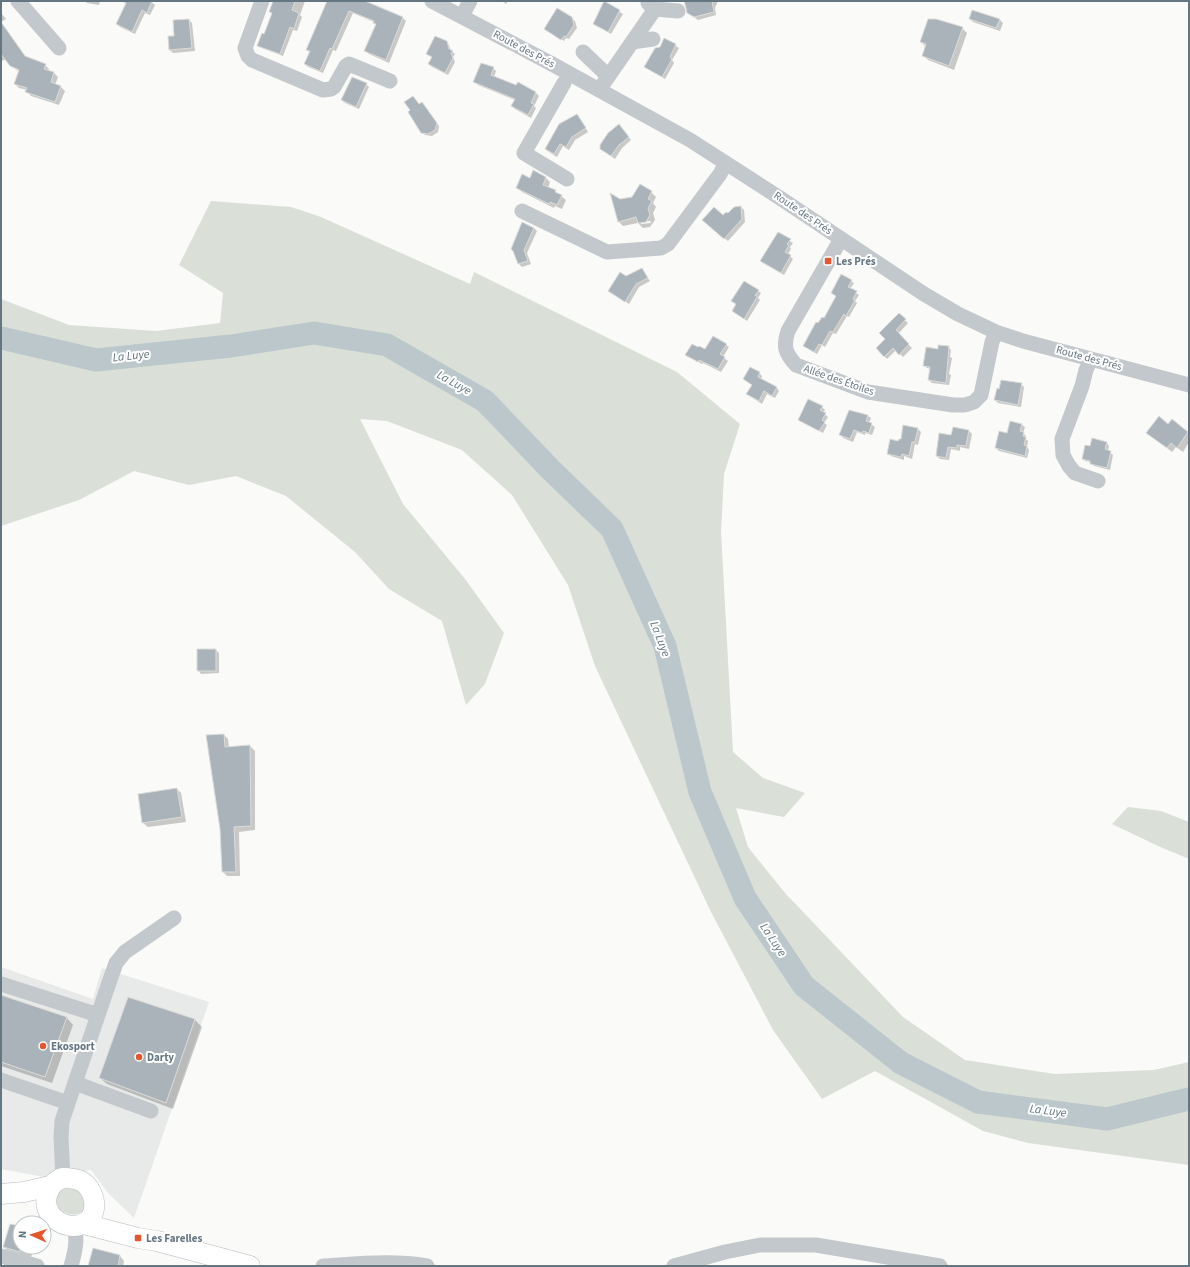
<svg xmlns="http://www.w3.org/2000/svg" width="1190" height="1267" font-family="'Source Sans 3',sans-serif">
<rect width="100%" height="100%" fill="#fafaf8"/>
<!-- built -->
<path fill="#e8e9e9" d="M 1,967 L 93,999 L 102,968 L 209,1002 L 134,1218 L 108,1193 L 91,1170 L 44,1177 L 1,1169 Z"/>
<!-- green -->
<path fill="#dadfd7" d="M 211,201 L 291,207 L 321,217 L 470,284 L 474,272 L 677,372 L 740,424 L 724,474 L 721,532 L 733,752 L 763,778 L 805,793 L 784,817 L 736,808 L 748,847 L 785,893 L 903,1017 L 965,1060 L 1055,1074 L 1154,1070 L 1189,1062 L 1189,1165 L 1028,1143 L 983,1131 L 875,1071 L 822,1099 L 773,1030 L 711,912 L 595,666 L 568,585 L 512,495 L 462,450 L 387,421 L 360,419 L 403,504 L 465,579 L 504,633 L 485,684 L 466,705 L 442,621 L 389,589 L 355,552 L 286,496 L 236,476 L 189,485 L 134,471 L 79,500 L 1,526 L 1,299 L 69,325 L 156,331 L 220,323 L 223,293 L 179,265 Z
M 1128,807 L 1161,811 L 1189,822 L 1189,859 L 1158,846 L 1112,824 Z
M 67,1185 C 80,1192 84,1193 85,1208 C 77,1220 61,1214 55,1203 C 54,1200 54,1196 53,1193 Z"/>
<!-- shadow -->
<path fill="#0003" fill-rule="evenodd" d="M 85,1 L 100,1 L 99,5 L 87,3 Z
M 128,1 L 150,1 L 155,5 L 150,15 L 145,13 L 135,34 L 120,27 L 117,24 Z
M 274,1 L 305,1 L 300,15 L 302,17 L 297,31 L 293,30 L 283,56 L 262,48 L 259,45 L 265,36 L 273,14 L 270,12 Z
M 328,1 L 362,1 L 403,18 L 406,21 L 389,63 L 369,54 L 366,51 L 377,25 L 374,22 L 353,13 L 336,51 L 333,50 L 323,73 L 308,67 L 305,64 L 310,53 L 307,50 Z
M 502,1 L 508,1 L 506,4 Z
M 688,1 L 718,1 L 715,8 L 716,15 L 698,20 L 688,12 Z
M 604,2 L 623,14 L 611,34 L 598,26 Z
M 973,11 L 1000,20 L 1003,23 L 1000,31 L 973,22 L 970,19 Z
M 1,13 L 6,19 L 1,22 L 26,57 L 45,65 L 49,69 L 48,71 L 54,73 L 58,77 L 55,85 L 61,87 L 65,91 L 59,105 L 31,96 L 27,92 L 27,90 L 19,88 L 15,84 L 19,72 L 14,69 L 23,73 L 6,59 L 2,61 L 1,61 Z
M 572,18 L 575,21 L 577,28 L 569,39 L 566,38 L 564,41 L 547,29 Z
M 189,20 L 192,23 L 195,51 L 173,53 L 170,50 L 175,37 Z
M 962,28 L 967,33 L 954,70 L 928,60 L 923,55 L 926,47 L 921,42 Z
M 665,39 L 679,48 L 672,60 L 674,63 L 665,79 L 646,67 L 660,48 Z
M 446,42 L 449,45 L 451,51 L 455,54 L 453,57 L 455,62 L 448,75 L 432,67 L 429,64 L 433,58 L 427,54 Z
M 493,68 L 496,71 L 494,77 L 517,87 L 518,84 L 536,93 L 539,96 L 534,106 L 536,108 L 531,118 L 515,109 L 512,106 L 515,100 L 478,85 L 474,82 Z
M 366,84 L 369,87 L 359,109 L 345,103 L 342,100 Z
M 420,105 L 425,106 L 439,126 L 438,132 L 432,136 L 425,135 L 422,132 L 411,111 Z
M 580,118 L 588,132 L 575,140 L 569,150 L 563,146 L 557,157 L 549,152 L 546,149 Z
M 622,129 L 631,140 L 622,148 L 615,159 L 605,152 Z
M 546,178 L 550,182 L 548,188 L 555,191 L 566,200 L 562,209 L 555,206 L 554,208 L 522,192 L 517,188 L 530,179 Z
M 651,192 L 656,197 L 653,203 L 656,207 L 653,213 L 655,220 L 650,227 L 643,228 L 638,223 L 623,226 L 619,222 ZM 650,221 L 651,223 L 641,224 L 641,222 Z
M 741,207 L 744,210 L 745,222 L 728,241 L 706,223 L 728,215 Z
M 534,228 L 537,231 L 527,253 L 531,264 L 522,267 L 519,264 L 515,252 Z
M 778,234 L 793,243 L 790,247 L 791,249 L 788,254 L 793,259 L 784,275 L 764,263 Z
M 641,269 L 650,281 L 639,287 L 629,304 L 609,291 Z
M 842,276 L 854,283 L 850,289 L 859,295 L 855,301 L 857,303 L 849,317 L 847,316 L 836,334 L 833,333 L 825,347 L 822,345 L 817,354 L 807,348 L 819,324 L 824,319 L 837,297 L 832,293 Z
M 758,291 L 761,293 L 758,298 L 760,300 L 747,321 L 733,311 L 736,305 L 732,301 Z
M 899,314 L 908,323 L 898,334 L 912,348 L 903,357 L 896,350 L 887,359 L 877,348 L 886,340 Z
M 726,345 L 729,347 L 723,357 L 728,361 L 721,372 L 703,363 L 702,364 L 690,357 L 705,350 Z
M 948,347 L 951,350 L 950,357 L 952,358 L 949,374 L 951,375 L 949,385 L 932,383 L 929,380 L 931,369 L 927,368 L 924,365 L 939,350 Z
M 759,373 L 762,376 L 761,379 L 777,388 L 779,391 L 775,398 L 767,394 L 762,404 L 747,394 L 752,385 L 744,379 Z
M 1021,384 L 1024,387 L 1021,407 L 998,403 L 995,400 Z
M 822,407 L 825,410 L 823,413 L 828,417 L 824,423 L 827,425 L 823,433 L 802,422 L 799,419 Z
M 849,411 L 868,416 L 871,418 L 869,423 L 875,427 L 872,435 L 865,433 L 865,435 L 857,432 L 853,442 L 843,438 L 841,435 Z
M 1022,425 L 1025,427 L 1023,433 L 1026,436 L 1025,438 L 1028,441 L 1027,447 L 1029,450 L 1027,458 L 999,451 L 996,448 L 1008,434 Z
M 1168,425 L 1189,434 L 1189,442 L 1183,452 L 1176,447 L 1172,452 L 1148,433 Z
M 918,429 L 921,432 L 918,445 L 915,444 L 912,459 L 904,456 L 904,460 L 891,456 L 888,453 L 899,442 Z
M 969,431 L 972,434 L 969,449 L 960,447 L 960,451 L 951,449 L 949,460 L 940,459 L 937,456 L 952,436 Z
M 1107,443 L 1109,446 L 1108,451 L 1113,455 L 1110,470 L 1094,466 L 1091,462 L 1085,461 L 1083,458 L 1091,447 Z
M 216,650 L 219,653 L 219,673 L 201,674 L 198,670 Z
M 224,735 L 228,739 L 229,748 L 250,746 L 255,751 L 255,830 L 239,832 L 240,876 L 227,876 L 223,872 Z
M 177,789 L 181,793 L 186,822 L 148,827 L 143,823 L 139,794 Z
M 1,996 L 67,1018 L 73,1025 L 52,1083 L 1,1066 Z
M 129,998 L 195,1020 L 202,1027 L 173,1109 L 107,1084 L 100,1078 Z
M 20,1227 L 20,1247 L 35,1247 L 31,1257 L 7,1250 L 4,1247 Z
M 94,1249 L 120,1256 L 124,1261 L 123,1266 L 89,1266 Z"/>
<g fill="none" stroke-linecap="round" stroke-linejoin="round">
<!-- river -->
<path stroke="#bbc7cb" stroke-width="23" d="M 1,338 L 96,360 L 231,346 L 314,333 L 387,345 L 485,401 L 550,469 L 612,529 L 665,646 L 700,792 L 745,898 L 804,986 L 901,1063 L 978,1102 L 1107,1119 L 1189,1099"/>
</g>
<!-- building -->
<path fill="#aab3b9" stroke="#dcdcda" d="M 121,1 L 152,1 L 147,13 L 142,10 L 132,32 L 116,24 L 126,3 Z
M 273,1 L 295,1 L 292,10 L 299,13 L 294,29 L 290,27 L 280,54 L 257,46 L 262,33 L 264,34 L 272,13 L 269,12 Z
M 327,1 L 365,1 L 403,17 L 386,60 L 364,51 L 376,24 L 373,23 L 374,21 L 349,11 L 332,49 L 330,48 L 320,71 L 304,64 L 310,51 L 306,50 Z
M 604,1 L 620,10 L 608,32 L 593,24 Z
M 684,1 L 712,1 L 714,12 L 694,17 L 687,13 L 686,8 Z
M 557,8 L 572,17 L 574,25 L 566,37 L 564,36 L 561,40 L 544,29 Z
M 972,10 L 1000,19 L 996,28 L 969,19 Z
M 189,19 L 192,48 L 169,50 L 168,36 L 174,36 L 173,20 Z
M 928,19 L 936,19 L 963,27 L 949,66 L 922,56 L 926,44 L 920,42 Z
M 1,22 L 25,56 L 46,64 L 44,69 L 54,72 L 51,82 L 61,86 L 55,102 L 25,92 L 27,88 L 14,84 L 19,70 L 10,66 L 1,54 Z
M 435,36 L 447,41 L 449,49 L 453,51 L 451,53 L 453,58 L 445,73 L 428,64 L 432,57 L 426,54 Z
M 664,38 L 676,44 L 670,57 L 672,59 L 662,77 L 644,67 L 655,48 L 660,47 Z
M 481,63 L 494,67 L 491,75 L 516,85 L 518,82 L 536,92 L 531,103 L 534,104 L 528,115 L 511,106 L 515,99 L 473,82 Z
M 352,77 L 367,83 L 356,107 L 341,100 Z
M 413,96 L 419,104 L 422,102 L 437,123 L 435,130 L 428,134 L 421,133 L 408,112 L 410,110 L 404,102 Z
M 577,114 L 586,128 L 572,137 L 566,147 L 560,144 L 554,154 L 545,149 L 559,124 Z
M 619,124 L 629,137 L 619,145 L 611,156 L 600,149 L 600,145 L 608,133 Z
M 533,170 L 546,177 L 543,185 L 556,190 L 555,192 L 562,195 L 557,205 L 550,202 L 549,204 L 516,188 L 522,174 L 530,178 Z
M 640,184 L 652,191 L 648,199 L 652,201 L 648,208 L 650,215 L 646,222 L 638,223 L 636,217 L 618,222 L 610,193 L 620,199 L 632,197 Z
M 741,206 L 742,219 L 724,239 L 702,220 L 714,207 L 723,215 L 726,212 L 728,213 L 734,207 Z
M 522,222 L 534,228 L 524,250 L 528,261 L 518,264 L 513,251 L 511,249 Z
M 778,232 L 791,239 L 787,244 L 789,245 L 785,252 L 791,255 L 781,273 L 760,261 Z
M 642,268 L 648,278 L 636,284 L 625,302 L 608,291 L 620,272 L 626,276 Z
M 841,274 L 852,280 L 848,287 L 857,291 L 853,299 L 855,300 L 846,316 L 844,314 L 833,332 L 830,331 L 822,345 L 819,344 L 814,352 L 803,346 L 816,322 L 818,323 L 822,317 L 824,318 L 836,296 L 831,293 Z
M 744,281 L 759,290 L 755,295 L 757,297 L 744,319 L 732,311 L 736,304 L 731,301 Z
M 899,313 L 906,319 L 896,330 L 909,344 L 899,355 L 893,348 L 884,357 L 876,348 L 885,339 L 879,333 Z
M 713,336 L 727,344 L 720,354 L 725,357 L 718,369 L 699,360 L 698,362 L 685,355 L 692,344 L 698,347 L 699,346 L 705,349 Z
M 938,345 L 949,346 L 946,383 L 928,380 L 930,367 L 923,366 L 926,347 L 938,349 Z
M 750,367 L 760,372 L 758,377 L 777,387 L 772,396 L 764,391 L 759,401 L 746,394 L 752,385 L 743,379 Z
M 1001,380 L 1022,383 L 1018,405 L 994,400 L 997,388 L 999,389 Z
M 808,399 L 823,406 L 820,410 L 826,413 L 822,420 L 825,422 L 819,431 L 798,420 Z
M 849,410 L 868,415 L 866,421 L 872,423 L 869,433 L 863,431 L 862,433 L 854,430 L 850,439 L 839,435 Z
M 1159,416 L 1168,424 L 1172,419 L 1188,432 L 1177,448 L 1171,443 L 1167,448 L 1146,433 Z
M 1010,421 L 1022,424 L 1020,431 L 1024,432 L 1023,436 L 1026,437 L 1024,445 L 1027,446 L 1025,456 L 995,448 L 999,431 L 1007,433 Z
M 903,425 L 918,428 L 915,442 L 912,442 L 909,456 L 902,454 L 901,457 L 887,454 L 890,439 L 898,441 L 899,439 L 901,439 Z
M 953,427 L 969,430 L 966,446 L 957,445 L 957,448 L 948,447 L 946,458 L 936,456 L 939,433 L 951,435 Z
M 1092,438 L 1107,442 L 1105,449 L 1111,451 L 1107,468 L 1090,464 L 1090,461 L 1082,459 L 1085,445 L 1090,446 Z
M 197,649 L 216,649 L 216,671 L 197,671 Z
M 224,734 L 225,747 L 250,745 L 251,826 L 234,827 L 236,872 L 222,872 L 220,829 L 206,735 Z
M 177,788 L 182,817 L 142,823 L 138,794 Z
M 1,995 L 67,1017 L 45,1077 L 1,1062 Z
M 128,997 L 195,1019 L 166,1103 L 99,1078 Z
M 10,1224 L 20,1226 L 20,1252 L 3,1247 Z
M 93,1248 L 120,1255 L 118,1266 L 88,1266 Z"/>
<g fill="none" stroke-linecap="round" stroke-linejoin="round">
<defs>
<path id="major" d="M 63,1178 C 69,1178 76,1179 81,1181 C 94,1188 100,1211 87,1221 C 77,1230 60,1226 51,1215 C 41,1203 48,1182 63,1178 Z
M 1,1194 L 24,1192 L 50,1186
M 84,1224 L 138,1238 L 157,1241 L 250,1266"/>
</defs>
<!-- major casing -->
<use href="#major" stroke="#b5babe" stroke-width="21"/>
<!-- minor -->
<path stroke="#c3c8cc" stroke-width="15" d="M 18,1 L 59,48
M 262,1 L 245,48 L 248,56 L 252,60 L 323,90 L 331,89 L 334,87 L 346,66 L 349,64 L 390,81
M 432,1 L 552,64 L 690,140 L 780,198 L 924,294 L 958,314 L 996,332 L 1023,341 L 1189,385
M 648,3 L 655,9 L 678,11
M 462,16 L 470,1
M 632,42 L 653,39
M 583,52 L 608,76
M 564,83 L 524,153 L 567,179
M 599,90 L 655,9
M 522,211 L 607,252 L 661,248 L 668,244 L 720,174 L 726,163
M 841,239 L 788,331 C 783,346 785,353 796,365 L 868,392 L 953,405 L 965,405 L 974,402 L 981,395 L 992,342 L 996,332
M 1091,359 L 1086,370 L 1082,386 L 1062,439 L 1063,455 L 1069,466 L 1075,473 L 1098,481
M 1,984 L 98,1015
M 1,1080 L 68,1103
M 75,1083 L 151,1111
M 63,1178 L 61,1137 L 62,1121 L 111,977 L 116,963 L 125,952 L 174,918
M 1,1256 L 37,1266
M 71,1266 C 75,1252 78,1240 74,1226
M 323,1266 C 357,1264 393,1260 427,1266
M 674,1266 L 725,1252 L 760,1245 L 816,1245 L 940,1266"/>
<!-- major -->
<use href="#major" stroke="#fff" stroke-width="20"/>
</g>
<!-- markers -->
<g fill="#e4572e" stroke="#fff" stroke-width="1.5">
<rect x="824" y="257" width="8" height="8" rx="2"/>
<circle cx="43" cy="1046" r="4"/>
<circle cx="139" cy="1057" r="4"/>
<rect x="134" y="1234" width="8" height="8" rx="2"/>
</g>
<g text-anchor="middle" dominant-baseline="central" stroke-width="4" stroke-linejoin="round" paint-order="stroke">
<!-- street labels -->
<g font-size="11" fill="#657683" stroke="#fff">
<text transform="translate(524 49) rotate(28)">Route des Prés</text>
<text transform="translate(803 213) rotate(34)">Route des Prés</text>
<text transform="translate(1089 358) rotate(15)">Route des Prés</text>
<text transform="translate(839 380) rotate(19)">Allée des Étoiles</text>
</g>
<!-- poi labels -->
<g font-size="11" font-weight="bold" fill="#657683" stroke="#fff" text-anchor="start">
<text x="836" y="261">Les Prés</text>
<text x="51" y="1046">Ekosport</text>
<text x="147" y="1057">Darty</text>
<text x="146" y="1238">Les Farelles</text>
</g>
<!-- water labels -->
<g font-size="12" font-style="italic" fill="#60757c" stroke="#fff">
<text transform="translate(131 356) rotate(-6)">La Luye</text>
<text transform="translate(454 383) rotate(29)">La Luye</text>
<text transform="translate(660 639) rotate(69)">La Luye</text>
<text transform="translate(773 940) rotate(56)">La Luye</text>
<text transform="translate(1048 1111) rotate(7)">La Luye</text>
</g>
</g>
<!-- border -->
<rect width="1190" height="1267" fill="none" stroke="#657683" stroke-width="4"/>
<!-- north arrow -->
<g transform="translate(32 1235) rotate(273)"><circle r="19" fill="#ffffff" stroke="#c1c8cd"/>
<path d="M0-3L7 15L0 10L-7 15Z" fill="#e4572e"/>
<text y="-6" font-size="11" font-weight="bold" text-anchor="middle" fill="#657683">N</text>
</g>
</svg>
